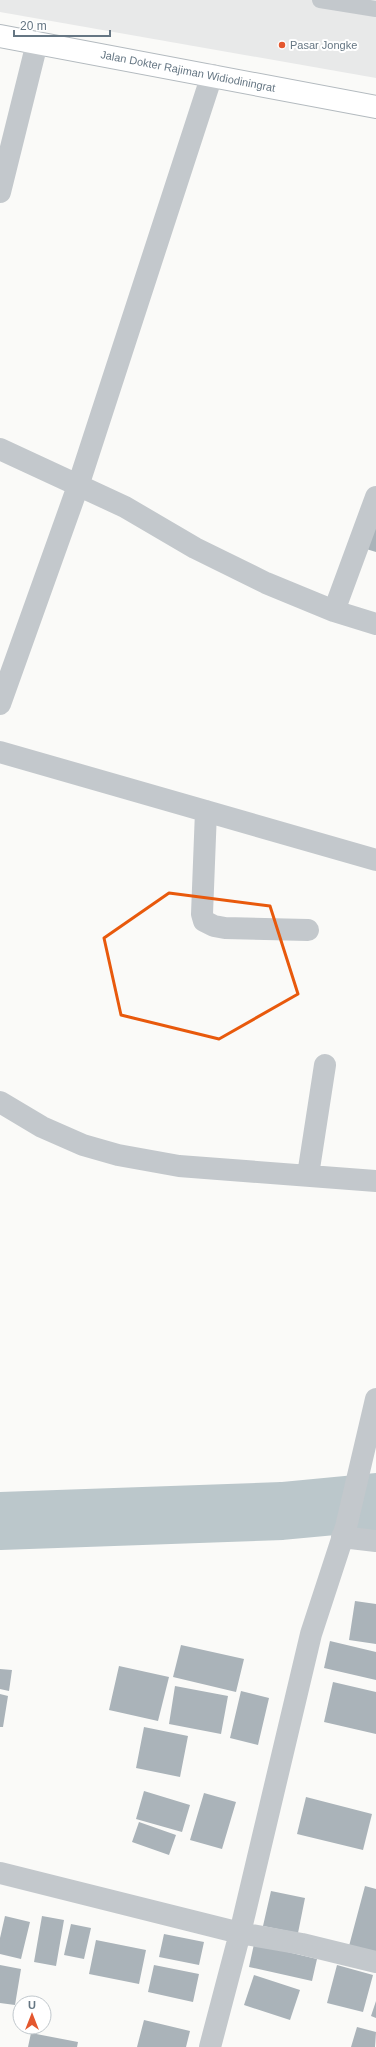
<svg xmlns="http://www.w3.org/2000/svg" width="376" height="2047" font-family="Arial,sans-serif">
<rect width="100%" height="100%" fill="#fafaf8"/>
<!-- built -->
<path fill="#e8e9e9" d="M 0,0 L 376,0 L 376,78 L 0,12 Z"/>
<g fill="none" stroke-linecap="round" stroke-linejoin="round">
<!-- river -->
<path stroke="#bbc7cb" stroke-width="58" d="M 0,1521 L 282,1511 L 376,1502"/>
</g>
<!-- building -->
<path fill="#aab3b9" d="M 376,522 L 376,552 L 363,548 Z
M 355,1601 L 376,1604 L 376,1644 L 349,1640 Z
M 330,1641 L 376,1652 L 376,1680 L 324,1668 Z
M 181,1645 L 244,1659 L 236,1692 L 173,1677 Z
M 119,1666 L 169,1677 L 158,1721 L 109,1710 Z
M 0,1669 L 12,1670 L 9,1691 L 0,1689 Z
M 333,1682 L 376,1692 L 376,1734 L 324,1722 Z
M 175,1686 L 228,1696 L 221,1734 L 169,1724 Z
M 241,1691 L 269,1698 L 258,1745 L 230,1738 Z
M 0,1694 L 8,1696 L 3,1727 L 0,1727 Z
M 144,1727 L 188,1736 L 180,1777 L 136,1768 Z
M 144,1791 L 190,1805 L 182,1832 L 136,1819 Z
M 204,1793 L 236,1802 L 222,1849 L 190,1840 Z
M 306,1797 L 372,1814 L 363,1850 L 297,1834 Z
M 139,1822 L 176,1835 L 169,1855 L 132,1842 Z
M 365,1886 L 376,1889 L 376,1953 L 349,1946 Z
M 271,1891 L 305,1898 L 298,1933 L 263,1926 Z
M 5,1916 L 30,1922 L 21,1959 L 0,1954 L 0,1938 Z
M 42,1916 L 64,1920 L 56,1966 L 34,1962 Z
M 71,1924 L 91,1928 L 84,1959 L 64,1955 Z
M 164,1934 L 204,1942 L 199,1965 L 159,1957 Z
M 96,1940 L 146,1950 L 139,1984 L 89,1974 Z
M 254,1944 L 317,1959 L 312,1981 L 249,1967 Z
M 0,1965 L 21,1969 L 15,2005 L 0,2003 Z
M 154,1965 L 199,1974 L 193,2002 L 148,1992 Z
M 337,1965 L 373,1975 L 363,2012 L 327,2003 Z
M 254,1975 L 300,1990 L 290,2020 L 244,2005 Z
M 376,2001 L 376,2018 L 371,2016 Z
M 144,2020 L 190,2031 L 186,2047 L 137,2047 Z
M 357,2027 L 376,2032 L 375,2047 L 351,2047 Z
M 31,2033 L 78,2042 L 77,2047 L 28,2047 Z"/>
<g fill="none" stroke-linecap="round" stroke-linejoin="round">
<defs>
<path id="secondary" d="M 0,36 L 376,107"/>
</defs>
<!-- secondary casing -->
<use href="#secondary" stroke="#b3babf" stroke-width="24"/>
<!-- lane -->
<path stroke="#c3c8cc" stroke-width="16" d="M 320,0 L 376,9"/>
<!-- street -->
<path stroke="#c3c8cc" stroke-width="22" d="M 0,192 L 37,43
M 0,449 L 125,507 L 195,548 L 266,583 L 334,611 L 376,624
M 334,611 L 376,497
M 0,704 L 78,486 L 212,75
M 0,752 L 376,860
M 206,811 L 202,914 L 204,921 L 214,926 L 225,928 L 308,930
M 0,1102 L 42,1127 L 83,1145 L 118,1155 L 179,1166 L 376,1181
M 308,1175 L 325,1065
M 342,1537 L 376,1541
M 0,1873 L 240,1933 L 302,1944 L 376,1962
M 210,2047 L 240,1933 L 311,1634 L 346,1527 L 376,1399"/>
<!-- secondary -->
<use href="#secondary" stroke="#fff" stroke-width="22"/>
</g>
<!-- marked area -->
<path fill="none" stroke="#e8590c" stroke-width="3" stroke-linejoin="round" d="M 169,893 L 270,906 L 298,994 L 219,1039 L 121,1015 L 104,938 Z"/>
<!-- markers -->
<circle fill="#e4572e" stroke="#fff" stroke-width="1.5" cx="282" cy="45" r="4"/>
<g text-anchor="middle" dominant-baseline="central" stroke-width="4" stroke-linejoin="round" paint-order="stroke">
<!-- poi labels -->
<g font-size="11" fill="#657683" stroke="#fff" text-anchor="start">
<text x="290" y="45">Pasar Jongke</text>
</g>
<!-- street labels -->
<g font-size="11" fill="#657683" stroke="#fff">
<text transform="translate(188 71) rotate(11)">Jalan Dokter Rajiman Widiodiningrat</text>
</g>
</g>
<!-- north arrow -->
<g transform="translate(32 2015)"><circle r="19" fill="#ffffff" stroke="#c1c8cd"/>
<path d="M0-3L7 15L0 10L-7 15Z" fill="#e4572e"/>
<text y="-6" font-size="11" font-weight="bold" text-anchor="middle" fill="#657683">U</text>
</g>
<!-- scale -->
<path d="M14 30v6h96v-6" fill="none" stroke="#657683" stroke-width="2"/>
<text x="20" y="30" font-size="12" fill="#657683" stroke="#ffffff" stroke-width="3" paint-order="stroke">20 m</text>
</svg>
